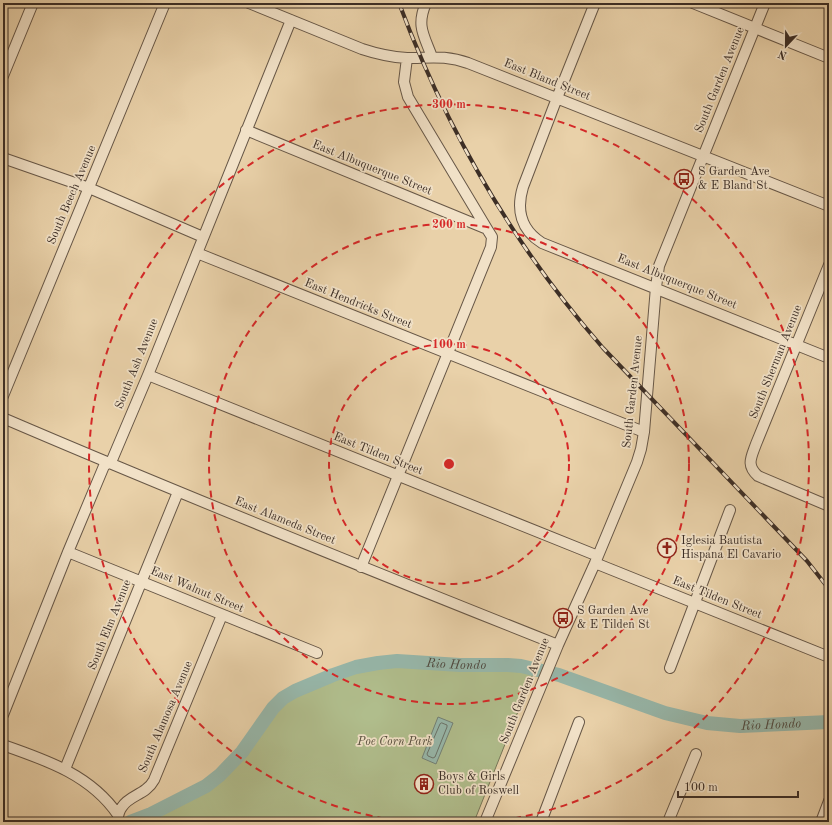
<svg xmlns="http://www.w3.org/2000/svg" width="832" height="825" font-family="'Old Standard TT',serif">
<rect width="100%" height="100%" fill="#e9d1a9"/>
<filter id="stains"><feTurbulence type="fractalNoise" baseFrequency=".005" numOctaves="4"/><feColorMatrix values="0 0 0 0 .2 0 0 0 0 .09 0 0 0 0 .02 0 0 0 .5 -.17"/></filter>
<radialGradient id="worn" r=".72"><stop offset=".6" stop-color="#630" stop-opacity="0"/><stop offset="1" stop-color="#630" stop-opacity=".3"/></radialGradient>
<!-- green -->
<path fill="#b0bd8c" stroke="#767659" d="M 397,661 L 460,665 L 508,665 L 535,669 L 474,822 L 130,822 C 149,815 167,806 185,796 C 198,790 210,784 221,774 C 243,755 255,729 274,708 C 300,678 359,664 397,661 Z"/>
<!-- water -->
<path fill="#97b7aa" stroke="#738075" d="M 438,717 L 453,723 L 436,764 L 422,758 Z"/>
<g fill="none" stroke-linecap="round" stroke-linejoin="round">
<!-- shore -->
<path stroke="#6a7268" stroke-width="1" d="M 442,723 L 447,725 L 447,727 L 435,757 L 433,758 L 428,756 L 427,754 L 440,724 Z"/>
<!-- river -->
<path stroke="#97b7aa" stroke-width="14" id="s1" d="M 130,822 L 151,814 L 206,786 L 220,775 L 242,752 L 273,708 L 283,698 L 295,691 L 333,675 L 356,667 L 378,663 L 397,661 L 460,665 L 508,665 L 521,666 L 559,675 L 665,713 L 707,723 L 740,726 L 829,722"/>
<defs>
<path id="minor" d="M 249,3 L 362,49 C 377,54 391,57 407,58 C 430,58 446,55 468,63 L 829,206
M 426,3 C 416,26 424,35 432,57
M 595,3 L 557,98 L 523,187 C 516,210 521,230 542,243 L 829,358
M 693,3 L 829,58
M 3,76 L 33,3
M 246,130 L 487,229
M 3,158 L 89,188 L 203,237
M 197,253 L 644,432
M 829,265 L 756,444 C 751,458 746,465 758,476 L 829,506
M 148,375 L 598,556
M 3,396 L 165,3
M 3,418 C 187,497 372,571 558,645
M 68,552 L 317,653
M 595,563 L 829,657
M 361,567 L 491,247 L 492,237 L 487,229 L 408,97 L 404,82 L 407,58
M 670,668 L 730,510
M 3,715 L 68,552 L 104,466 L 112,460 L 148,375 L 291,20
M 3,745 C 46,760 91,775 118,815
M 65,769 L 178,492
M 117,822 C 118,817 118,812 122,807 C 129,795 146,795 154,780 L 222,615
M 485,822 L 558,645 L 595,563 L 637,462 L 641,449 L 644,432 L 656,287 L 659,266 L 765,3
M 541,822 L 579,722
M 668,822 L 696,754
M 821,822 L 829,801"/>
</defs>
<!-- minor casing -->
<use href="#minor" stroke="#675747" stroke-width="12"/>
<!-- minor -->
<use href="#minor" stroke="#f1e1c7" stroke-width="10"/>
<defs>
<path id="rail" d="M 399,3 C 447,131 513,245 603,348 L 807,561 L 829,589"/>
</defs>
<!-- rail casing -->
<use href="#rail" stroke="#3c2e26" stroke-width="4"/>
<!-- rail -->
<use href="#rail" stroke="#f1e1c7" stroke-width="2.5" stroke-dasharray="8" stroke-linecap="butt"/>
</g>
<!-- distance rings -->
<g fill="none" stroke="#d62828" stroke-width="2" stroke-dasharray="7 5">
<circle cx="449" cy="464" r="120"/>
<circle cx="449" cy="464" r="240"/>
<path d="M408 822A360 360 0 1 1 490 822"/>
</g>
<!-- icons -->
<defs>
<symbol id="bus-ring" viewBox="-11 -11 22 22"><circle r="9.5" fill="#f1e1c7" stroke="#8f2418" stroke-width="1.5"/><path d="M-5-6H5V4H4V6H2V4H-2V6H-4V4H-5ZM-3.5-4V0h7V-4ZM-3.5 1.2v1.5H-2V1.2ZM2 1.2v1.5H3.5V1.2Z" fill="#8f2418"/></symbol>
<symbol id="church-ring" viewBox="-11 -11 22 22"><circle r="9.5" fill="#f1e1c7" stroke="#8f2418" stroke-width="1.5"/><path d="M-1.2-6h2.4v3.5h3.3v2.4h-3.3V6h-2.4V-.1h-3.3v-2.4h3.3Z" fill="#8f2418"/></symbol>
<symbol id="building-ring" viewBox="-11 -11 22 22"><circle r="9.5" fill="#f1e1c7" stroke="#8f2418" stroke-width="1.5"/><path d="M-4-6H4V6H1V3H-1V6H-4ZM-2.5-4.3h1.7v1.8h-1.7ZM.8-4.3h1.7v1.8H.8ZM-2.5-1h1.7V.8h-1.7ZM.8-1h1.7V.8H.8Z" fill="#8f2418"/></symbol>
</defs>
<g fill-rule="evenodd">
<use href="#bus-ring" x="673" y="168" width="22" height="22"/>
<use href="#church-ring" x="656" y="537" width="22" height="22"/>
<use href="#bus-ring" x="552" y="607" width="22" height="22"/>
<use href="#building-ring" x="413" y="773" width="22" height="22"/>
</g>
<g text-anchor="middle" dominant-baseline="central" stroke-width="3.5" stroke-linejoin="round" paint-order="stroke">
<!-- street labels -->
<g font-size="12" fill="#3c2e26" stroke="#f1e1c7">
<text transform="translate(547 80) rotate(22)">East Bland Street</text>
<text transform="translate(720 80) rotate(-68)">South Garden Avenue</text>
<text transform="translate(372 168) rotate(22)">East Albuquerque Street</text>
<text transform="translate(72 195) rotate(-67)">South Beech Avenue</text>
<text transform="translate(677 282) rotate(22)">East Albuquerque Street</text>
<text transform="translate(358 304) rotate(22)">East Hendricks Street</text>
<text transform="translate(776 362) rotate(-68)">South Sherman Avenue</text>
<text transform="translate(137 364) rotate(-68)">South Ash Avenue</text>
<text transform="translate(633 392) rotate(-84)">South Garden Avenue</text>
<text transform="translate(378 454) rotate(22)">East Tilden Street</text>
<text transform="translate(285 521) rotate(22)">East Alameda Street</text>
<text transform="translate(197 590) rotate(23)">East Walnut Street</text>
<text transform="translate(717 598) rotate(22)">East Tilden Street</text>
<text transform="translate(110 625) rotate(-68)">South Elm Avenue</text>
<text transform="translate(525 691) rotate(-68)">South Garden Avenue</text>
<text transform="translate(166 717) rotate(-67)">South Alamosa Avenue</text>
</g>
<!-- poi labels -->
<g font-size="12" fill="#3c2e26" stroke="#f1e1c7" text-anchor="start">
<text x="698" y="172">S Garden Ave<tspan x="698" dy="14">&amp; E Bland St</tspan></text>
<text x="681" y="541">Iglesia Bautista<tspan x="681" dy="14">Hispana El Cavario</tspan></text>
<text x="577" y="611">S Garden Ave<tspan x="577" dy="14">&amp; E Tilden St</tspan></text>
<text x="438" y="777">Boys &amp; Girls<tspan x="438" dy="14">Club of Roswell</tspan></text>
</g>
<!-- park labels -->
<g font-size="12" font-style="italic" fill="#534b3a" stroke="#f1e1c7">
<text x="395" y="742">Poe Corn Park</text>
</g>
<!-- water labels -->
<g font-size="13" font-style="italic" fill="#4e4940" stroke="#f1e1c7">
<text stroke="none"><textPath href="#s1" startOffset="382">Rio Hondo</textPath></text>
<text stroke="none"><textPath href="#s1" startOffset="706">Rio Hondo</textPath></text>
</g>
</g>
<circle cx="449" cy="464" r="6" fill="#d62828" stroke="#f1e1c7" stroke-width="2"/>
<g font-size="12" text-anchor="middle" font-weight="bold" fill="#d62828" stroke="#f1e1c7" stroke-width="3.5" stroke-linejoin="round" paint-order="stroke">
<text x="449" y="108">300 m</text>
<text x="449" y="228">200 m</text>
<text x="449" y="348">100 m</text>
</g>
<!-- margin -->
<rect width="832" height="825" fill="none" stroke="#e9d1a9" stroke-width="16"/>
<rect x="4" y="4" width="824" height="817" fill="none" stroke="#3c2e26" stroke-width="2"/>
<rect x="8" y="8" width="816" height="809" fill="none" stroke="#3c2e26"/>
<!-- north arrow -->
<g transform="translate(786 46) rotate(202)" stroke="#f1e1c7" stroke-width="3" paint-order="stroke">
<path d="M0-3L7 15L0 10L-7 15Z" fill="#3c2e26"/>
<text y="-6" font-size="11" font-weight="bold" text-anchor="middle" fill="#3c2e26">N</text>
</g>
<!-- scale -->
<path d="M678 791v6h120v-6" fill="none" stroke="#3c2e26" stroke-width="2"/>
<text x="684" y="791" font-size="12" fill="#3c2e26" stroke="#f1e1c7" stroke-width="3" paint-order="stroke">100 m</text>
<rect width="100%" height="100%" filter="url(#stains)"/>
<rect width="100%" height="100%" fill="url(#worn)"/>
</svg>
